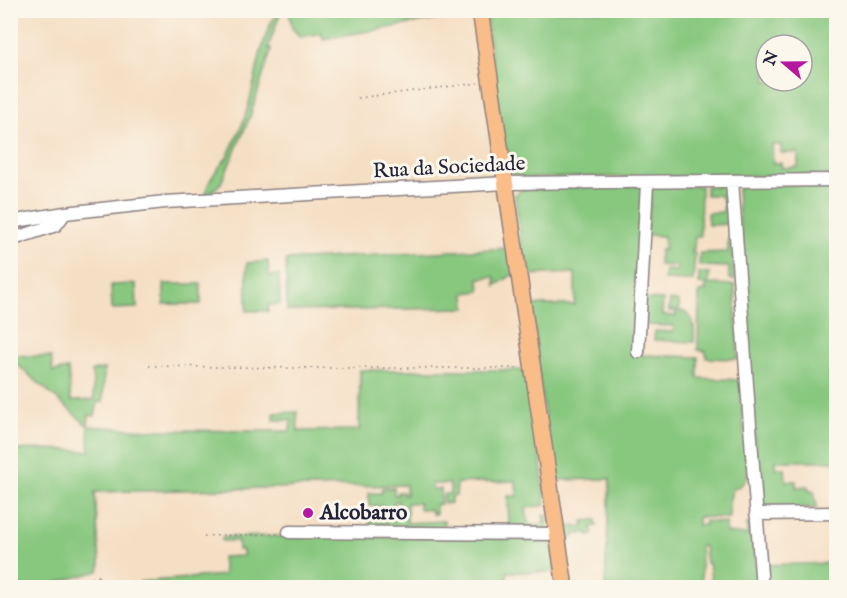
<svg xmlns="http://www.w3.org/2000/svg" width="847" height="598" font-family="'IM FELL English',serif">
<rect width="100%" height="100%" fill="#fbf7ec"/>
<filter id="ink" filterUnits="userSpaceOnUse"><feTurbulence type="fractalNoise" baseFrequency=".0167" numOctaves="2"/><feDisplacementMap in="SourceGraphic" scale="12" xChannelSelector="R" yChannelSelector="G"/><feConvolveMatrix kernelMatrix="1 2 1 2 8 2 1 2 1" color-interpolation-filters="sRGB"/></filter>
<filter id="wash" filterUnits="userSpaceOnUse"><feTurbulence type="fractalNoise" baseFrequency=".008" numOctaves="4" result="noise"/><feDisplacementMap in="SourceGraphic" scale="24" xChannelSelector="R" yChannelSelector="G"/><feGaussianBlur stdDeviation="1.35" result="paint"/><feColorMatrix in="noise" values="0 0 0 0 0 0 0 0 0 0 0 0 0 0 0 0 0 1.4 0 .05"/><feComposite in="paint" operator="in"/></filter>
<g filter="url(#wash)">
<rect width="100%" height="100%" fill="#f5dfc4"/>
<!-- green -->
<path fill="#87c77e" stroke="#54745c" stroke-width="1.5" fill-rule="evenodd" d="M 353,11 L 353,13 L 369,10 L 463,10 L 463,15 L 323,39 L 322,33 L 300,37 L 292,28 L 289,11 Z
M 485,11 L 836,11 L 836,175 L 520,178 L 512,174 L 507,167 ZM 766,45 L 802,45 L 802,81 L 766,81 ZM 772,145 L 781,145 L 781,153 L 798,153 L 798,167 L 782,168 L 781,163 L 773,163 Z
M 277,13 L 280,14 L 268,48 L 271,48 L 271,50 L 250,117 L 221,183 L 206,197 C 205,181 219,169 227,157 C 232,148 236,137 241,127 C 257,92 256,44 277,13 Z
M 836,184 L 836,461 L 775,461 L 775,468 L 785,468 L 786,481 L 796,481 L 796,487 L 808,486 L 809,491 L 814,491 L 817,508 L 759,508 L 737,191 L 742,185 Z
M 641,186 L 641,355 L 698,357 L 698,378 L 740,380 L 748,476 L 741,485 L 733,489 L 729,501 L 729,518 L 698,517 L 698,525 L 705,525 L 705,521 L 726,523 L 726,533 L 747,535 L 747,524 L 752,524 L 758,587 L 712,587 L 709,563 L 706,563 L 704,546 L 700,546 L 702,587 L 605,587 L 610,479 L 553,480 L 530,305 L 575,305 L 575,273 L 525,275 L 515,195 L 521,190 L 530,188 Z
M 701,186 L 700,236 L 695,236 L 694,249 L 692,249 L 692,253 L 695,253 L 693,281 L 664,280 L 665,270 L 677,271 L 677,266 L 659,265 L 660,250 L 664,250 L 664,236 L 646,235 L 652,187 Z
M 706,186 L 725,186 L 729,189 L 731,224 L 708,225 L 707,213 L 723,212 L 724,202 L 719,195 L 706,195 Z
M 732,238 L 735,280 L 729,279 L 729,267 L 699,266 L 700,253 L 728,252 L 728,239 Z
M 510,248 L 514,274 L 495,286 L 495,277 L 479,278 L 480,291 L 465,293 L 466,308 L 287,311 L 286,260 Z
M 268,261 L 269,276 L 279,275 L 280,304 L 268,305 L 268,311 L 247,311 L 247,263 Z
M 699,273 L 710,273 L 708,284 L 735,285 L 738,359 L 706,358 L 706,351 L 698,350 L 699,292 L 706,291 L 706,285 L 699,284 Z
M 136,284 L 137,308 L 112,309 L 111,285 Z
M 164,284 L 201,284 L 201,304 L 164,304 Z
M 646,299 L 663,300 L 662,315 L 676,316 L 676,311 L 669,311 L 670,300 L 677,301 L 679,303 L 679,311 L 685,312 L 692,319 L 692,326 L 694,326 L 694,342 L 654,340 L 655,331 L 673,332 L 674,326 L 643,325 Z
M 10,355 L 51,357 L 53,372 L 68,369 L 71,401 L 94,400 L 92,371 L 104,369 L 103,402 L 98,402 L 95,416 L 89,415 L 88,426 L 148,430 L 290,431 L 291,420 L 274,420 L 274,413 L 297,412 L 298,431 L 359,430 L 360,370 L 530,370 L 546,505 L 526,508 L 529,526 L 544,523 L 543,515 L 547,515 L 548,527 L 546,529 L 509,529 L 508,496 L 517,496 L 516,481 L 457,483 L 456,496 L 451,497 L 451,503 L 444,504 L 444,494 L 450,494 L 450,484 L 432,484 L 432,489 L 441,489 L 441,504 L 436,504 L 436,514 L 432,514 L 431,510 L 419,509 L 419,503 L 407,503 L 407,523 L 444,521 L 444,528 L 369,528 L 369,521 L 394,521 L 394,515 L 399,514 L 398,501 L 394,502 L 394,511 L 382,511 L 382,506 L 369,506 L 369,493 L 382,493 L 382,488 L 394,488 L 394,495 L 398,495 L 398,492 L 403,492 L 403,495 L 406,495 L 406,485 L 95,492 L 100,564 L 99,571 L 42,587 L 11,587 L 11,450 L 44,449 L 90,451 L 88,426 L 11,359 Z
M 564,516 L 566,527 L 584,527 L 583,521 L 596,520 L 597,526 L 592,527 L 593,535 L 588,536 L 588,533 L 575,534 L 575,537 L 570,538 L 570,542 L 563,542 L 560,517 Z
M 298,536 L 551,539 L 555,572 L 507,572 L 507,587 L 557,587 L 142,588 L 140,582 L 224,575 L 222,557 L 243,556 L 243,550 L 238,550 L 238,541 L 222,541 L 222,537 Z
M 836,563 L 836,587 L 770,587 L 764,575 L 763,565 Z"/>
</g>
<g filter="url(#ink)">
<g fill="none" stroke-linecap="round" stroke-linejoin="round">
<defs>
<path id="minor" d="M 732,181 L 762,588
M 10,222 L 65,213 L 165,202 L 506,183 L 836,180
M 10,240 L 56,225 L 65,213
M 638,352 L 647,183
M 756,514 L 836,513
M 289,532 L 557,534"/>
<path id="major" d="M 480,10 L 565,588"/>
</defs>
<!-- minor casing -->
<use href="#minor" stroke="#8c8080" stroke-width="15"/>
<!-- major casing -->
<use href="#major" stroke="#8c8080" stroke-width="18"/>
<!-- path -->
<path stroke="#8c8080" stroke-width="1.5" stroke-dasharray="1.5 4.5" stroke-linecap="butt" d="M 358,98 L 478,83
M 149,366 L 293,368 L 520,368
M 204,536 L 279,534
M 51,588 L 103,575"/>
<!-- minor -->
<use href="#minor" stroke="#fff" stroke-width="12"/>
<!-- major -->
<use href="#major" stroke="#f8bd88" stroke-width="15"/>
</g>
</g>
<!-- markers -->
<circle fill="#b5179e" stroke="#fbf7ec" stroke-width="2" cx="308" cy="513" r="6"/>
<g text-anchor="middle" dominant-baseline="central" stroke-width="6" stroke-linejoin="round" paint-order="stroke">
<!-- street labels -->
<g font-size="21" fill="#22223b" stroke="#fbf7ec">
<text transform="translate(449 168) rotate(-3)">Rua da Sociedade</text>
</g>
<!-- poi labels -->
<g font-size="21" font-weight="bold" fill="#22223b" stroke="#fbf7ec" text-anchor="start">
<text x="320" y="513">Alcobarro</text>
</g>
</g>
<!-- margin -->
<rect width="847" height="598" fill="none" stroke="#fbf7ec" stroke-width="36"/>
<!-- north arrow -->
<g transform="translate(784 63) rotate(290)"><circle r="28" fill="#fbf7ec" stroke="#a4a2a5" stroke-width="1.5"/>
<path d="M0-4.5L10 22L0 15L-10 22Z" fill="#b5179e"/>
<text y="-9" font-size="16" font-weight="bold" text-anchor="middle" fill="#22223b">N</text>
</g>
</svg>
